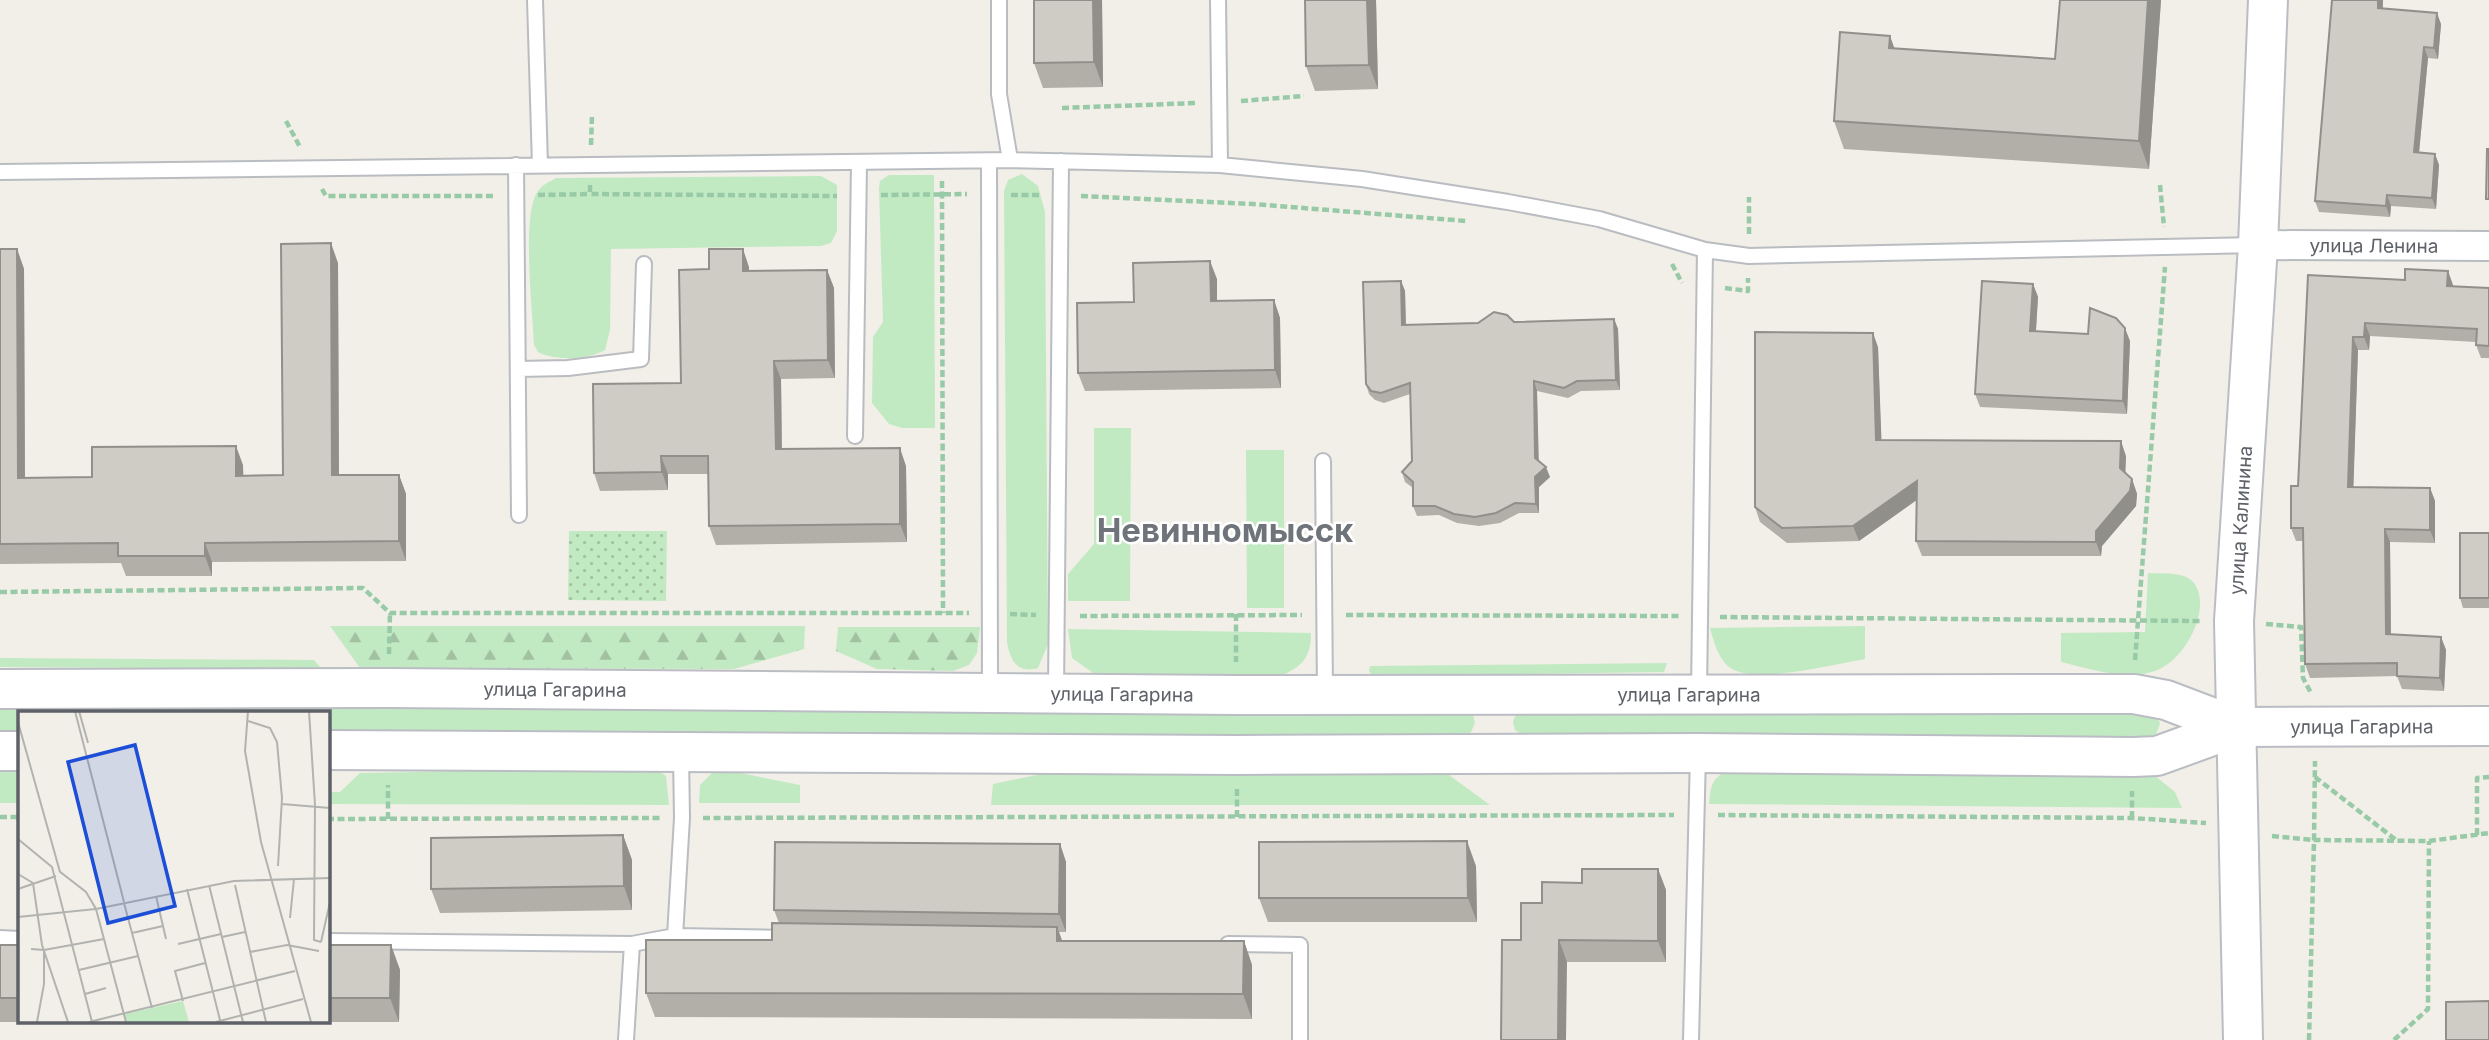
<svg xmlns="http://www.w3.org/2000/svg" width="2489" height="1040" font-family="Inter,sans-serif">
<defs>
<pattern id="forest-firs" width="22" height="20" patternUnits="userSpaceOnUse" patternTransform="scale(1.75)"><rect width="22" height="20" fill="#c2eac2"/><path d="M5 1l3.5 6h-7zM16 11l3.5 6h-7z" fill="#a1c1a1"/></pattern>
<pattern id="park-dots" width="8" height="8" patternUnits="userSpaceOnUse" patternTransform="scale(1.75)"><rect width="8" height="8" fill="#c2eac2"/><path d="M2 2h.1M6 6h.1" fill="none" stroke="#a1c1a1" stroke-width="1.8" stroke-linecap="round"/></pattern>
</defs>
<rect width="100%" height="100%" fill="#f1efe7"/>
<!-- grass -->
<path fill="#c2eac2" d="M 1022,174 L 1038,186 L 1045,212 L 1048,644 L 1038,668 C 1017,674 1010,660 1007,642 L 1004,191 L 1008,180 Z
M 889,175 L 934,175 L 935,428 L 902,428 L 889,424 L 872,403 L 873,337 L 883,322 L 879,188 L 880,181 Z
M 821,176 L 837,185 L 837,231 L 831,243 L 821,246 L 611,249 L 610,330 L 605,350 C 588,360 555,361 538,352 L 534,345 C 533,314 521,213 538,191 C 542,185 549,182 556,178 Z
M 1094,428 L 1131,428 L 1130,601 L 1068,601 L 1068,574 L 1094,544 Z
M 1246,450 L 1284,450 L 1284,608 L 1247,608 Z
M 2148,573 C 2161,574 2185,571 2194,583 C 2213,609 2184,662 2155,671 C 2124,681 2091,669 2061,662 L 2061,633 L 2145,632 Z
M 1865,626 L 1865,659 C 1835,664 1761,683 1734,670 C 1719,663 1714,642 1710,628 Z
M 1068,629 L 1311,633 C 1311,656 1304,665 1283,675 L 1096,675 L 1072,658 Z
M 0,658 L 314,660 L 322,669 L 0,667 Z
M 1667,663 L 1664,672 L 1372,676 L 1369,671 L 1370,666 Z
M 0,706 L 1462,709 L 1473,715 L 1475,723 L 1471,732 L 1462,736 L 327,733 L 327,713 L 19,713 L 19,733 L 0,733 Z
M 1517,711 L 2146,712 L 2157,716 L 2160,724 L 2156,734 L 2148,738 L 1522,735 L 1515,730 L 1513,722 Z
M 647,768 L 659,771 L 666,776 L 669,805 L 327,804 L 327,792 L 340,792 L 360,773 Z
M 1066,769 L 1449,775 L 1490,805 L 991,805 L 993,784 Z
M 1729,770 L 2154,775 L 2175,792 L 2182,808 L 1709,804 C 1711,786 1711,778 1729,770 Z
M 0,771 L 19,771 L 19,803 L 0,803 Z
M 713,772 L 740,773 L 800,785 L 800,803 L 699,803 L 700,785 Z"/>
<!-- forest -->
<path fill="url(#forest-firs)" d="M 330,626 L 805,626 L 804,649 L 734,669 L 360,668 Z
M 838,627 L 980,627 L 977,653 L 969,665 L 953,671 L 877,669 L 836,651 Z"/>
<!-- park -->
<path fill="url(#park-dots)" d="M 569,531 L 667,531 L 666,601 L 568,600 Z"/>
<g fill="none" stroke-linecap="round" stroke-linejoin="round">
<defs>
<path id="lane" d="M 535,0 L 540,165
M 999,0 L 999,94 L 1010,160
M 1218,0 L 1220,165
M 989,163 L 990,691
M 516,165 L 519,515
M 0,172 L 1010,160 L 1220,165 L 1362,179 L 1508,202 L 1599,219 L 1705,250 L 1749,256 L 2257,245
M 518,369 L 568,368 L 641,359 L 644,264
M 855,436 L 859,163
M 1323,461 L 1325,693
M 1056,691 L 1061,161
M 1699,692 L 1705,250
M 675,936 L 788,938
M 0,938 L 19,939
M 327,941 L 632,944
M 1228,944 L 1300,945 L 1300,1040
M 626,1040 L 632,944 L 675,936 L 682,818 L 681,755
M 1691,1040 L 1698,754"/>
<g id="street">
<path id="s1" d="M 2258,245 L 2489,246"/>
</g>
<g id="secondary">
<path id="s2" d="M 0,689 L 389,688 L 1237,695 L 2134,694 L 2166,700 L 2237,727"/>
<path id="s3" d="M 327,750 L 1237,755 L 1698,753 L 2133,757 L 2157,756 L 2237,727 L 2489,726"/>
<path d="M 0,751 L 19,751"/>
<path id="s4" d="M 2243,1040 L 2234,621 L 2258,245 L 2268,0"/>
</g>
</defs>
<!-- lane casing -->
<use href="#lane" stroke="#b9bcc1" stroke-width="18"/>
<!-- street casing -->
<use href="#street" stroke="#b9bcc1" stroke-width="32"/>
<!-- secondary casing -->
<use href="#secondary" stroke="#babdc3" stroke-width="42"/>
<!-- path -->
<path stroke="#98caa7" stroke-width="4.5" stroke-dasharray="7 3.5" stroke-linecap="butt" d="M 1241,101 L 1304,96
M 1062,108 L 1197,103
M 286,121 L 300,147
M 591,145 L 592,116
M 942,181 L 943,613
M 590,185 L 590,194 L 837,196
M 2160,185 L 2164,227
M 322,189 L 326,196 L 494,196
M 538,195 L 590,194
M 881,195 L 967,194
M 1011,195 L 1040,195
M 1081,196 L 1253,204 L 1466,221
M 1749,234 L 1749,197
M 1672,264 L 1682,283
M 1725,288 L 1748,291 L 1748,278
M 0,592 L 363,588 L 390,613 L 969,613
M 1010,614 L 1036,615
M 1236,614 L 1236,662
M 1346,615 L 1680,616
M 1080,616 L 1302,615
M 1720,617 L 2201,621
M 2266,624 L 2301,627 L 2303,678 L 2311,693
M 389,654 L 390,613
M 2135,660 L 2165,267
M 2315,777 L 2396,840
M 1237,789 L 1237,817
M 1718,815 L 2132,818 L 2206,823
M 0,817 L 19,817
M 703,818 L 1674,815
M 2132,818 L 2132,791
M 327,819 L 662,818
M 388,819 L 388,785
M 2477,835 L 2477,778 L 2489,777
M 2272,836 L 2314,840 L 2315,761
M 2309,1040 L 2314,840 L 2429,841 L 2489,833
M 2394,1040 L 2428,1009 L 2429,841"/>
<!-- lane -->
<use href="#lane" stroke="#fff" stroke-width="14"/>
<!-- street -->
<use href="#street" stroke="#fff" stroke-width="28"/>
<!-- secondary -->
<use href="#secondary" stroke="#fff" stroke-width="38"/>
</g>
<!-- wall -->
<path fill="#b2afa9" d="M 1102,0 L 1103,87 L 1043,88 L 1034,63 Z
M 1305,0 L 1376,0 L 1378,89 L 1315,91 L 1306,66 Z
M 2161,0 L 2149,169 L 1844,149 L 1834,121 L 1890,36 L 1894,48 L 2055,59 Z
M 2332,0 L 2383,0 L 2383,8 L 2441,24 L 2438,59 L 2428,58 L 2419,152 L 2435,154 L 2439,165 L 2436,209 L 2391,206 L 2390,217 L 2319,212 L 2315,201 Z
M 0,249 L 17,249 L 24,269 L 25,478 L 92,477 L 243,465 L 243,476 L 283,475 L 338,263 L 339,475 L 399,475 L 406,494 L 406,561 L 212,562 L 212,576 L 126,576 L 121,563 L 0,564 Z
M 749,267 L 749,271 L 827,270 L 834,288 L 835,378 L 781,379 L 782,449 L 906,466 L 907,542 L 716,545 L 709,526 L 709,474 L 668,474 L 668,490 L 600,491 L 594,473 L 681,383 L 709,269 Z
M 2448,271 L 2453,286 L 2489,288 L 2489,358 L 2481,358 L 2476,345 L 2476,342 L 2370,336 L 2369,350 L 2358,350 L 2353,487 L 2430,488 L 2435,501 L 2435,543 L 2390,542 L 2391,634 L 2441,637 L 2446,650 L 2444,691 L 2402,689 L 2397,676 L 2310,678 L 2305,664 L 2304,541 L 2296,541 L 2291,528 L 2298,486 L 2308,275 L 2405,280 Z
M 1217,279 L 1217,301 L 1274,300 L 1280,318 L 1281,388 L 1085,391 L 1078,373 L 1134,302 Z
M 1401,281 L 1405,291 L 1406,325 L 1614,319 L 1618,329 L 1620,390 L 1581,391 L 1568,398 L 1537,391 L 1538,461 L 1550,477 L 1539,487 L 1539,513 L 1519,513 L 1500,523 L 1479,526 L 1457,523 L 1439,515 L 1417,516 L 1413,506 L 1413,488 L 1405,482 L 1402,472 L 1412,461 L 1410,394 L 1384,403 L 1375,400 L 1369,394 L 1366,384 Z
M 2033,284 L 2038,297 L 2036,331 L 2130,341 L 2127,414 L 1980,407 L 1975,394 Z
M 1878,347 L 1881,440 L 2126,456 L 2125,473 L 2132,479 L 2137,494 L 2136,506 L 2102,546 L 2101,556 L 1922,556 L 1916,541 L 1917,500 L 1859,541 L 1787,543 L 1760,522 L 1755,507 Z
M 2489,533 L 2489,608 L 2463,608 L 2460,598 Z
M 623,835 L 632,860 L 632,910 L 440,913 L 431,889 Z
M 1060,844 L 1066,862 L 1066,932 L 1059,932 L 1062,941 L 1244,941 L 1252,965 L 1252,1019 L 655,1017 L 646,993 L 772,940 L 779,923 L 774,910 Z
M 1476,866 L 1477,922 L 1268,922 L 1259,898 Z
M 1658,869 L 1666,890 L 1666,962 L 1567,962 L 1521,940 L 1542,903 Z
M 0,945 L 19,945 L 19,1021 L 327,1021 L 327,945 L 391,945 L 400,970 L 399,1022 L 0,1022 Z"/>
<!-- shaded-wall -->
<path fill="#918f8a" d="M 1093,0 L 1102,0 L 1103,87 L 1094,62 Z
M 1367,0 L 1376,0 L 1378,89 L 1369,65 Z
M 2148,0 L 2161,0 L 2149,169 L 2139,141 Z
M 2378,0 L 2383,0 L 2382,19 L 2378,8 Z
M 2437,13 L 2441,24 L 2438,59 L 2434,48 Z
M 1890,36 L 1900,64 L 1889,48 Z
M 2424,47 L 2428,58 L 2418,163 L 2414,152 Z
M 2435,154 L 2439,165 L 2436,209 L 2432,198 Z
M 2387,195 L 2391,206 L 2390,217 L 2386,206 Z
M 331,243 L 338,263 L 339,495 L 332,475 Z
M 17,249 L 24,269 L 25,498 L 18,478 Z
M 743,249 L 749,267 L 749,289 L 743,271 Z
M 1210,261 L 1217,279 L 1217,319 L 1211,301 Z
M 827,270 L 834,288 L 835,378 L 828,360 Z
M 2448,271 L 2453,285 L 2452,299 L 2447,286 Z
M 1401,281 L 1405,291 L 1406,335 L 1402,325 Z
M 2033,284 L 2038,297 L 2035,344 L 2030,331 Z
M 1274,300 L 1280,318 L 1281,388 L 1275,370 Z
M 1614,319 L 1618,329 L 1620,390 L 1616,380 Z
M 2365,323 L 2370,336 L 2369,350 L 2364,337 Z
M 2125,328 L 2130,341 L 2127,414 L 2123,401 Z
M 1873,333 L 1878,347 L 1882,454 L 1876,440 Z
M 2353,337 L 2358,350 L 2353,500 L 2348,487 Z
M 774,361 L 781,379 L 782,468 L 776,449 Z
M 1534,381 L 1537,391 L 1539,468 L 1535,458 Z
M 2121,441 L 2126,456 L 2125,483 L 2120,468 Z
M 236,446 L 243,465 L 244,496 L 236,476 Z
M 900,448 L 906,466 L 907,542 L 900,524 Z
M 661,456 L 668,474 L 668,490 L 662,472 Z
M 1546,467 L 1550,477 L 1539,487 L 1539,513 L 1536,504 L 1535,477 Z
M 399,475 L 406,494 L 406,561 L 399,541 Z
M 2132,479 L 2137,494 L 2136,506 L 2102,546 L 2101,556 L 2096,542 L 2096,531 Z
M 1917,481 L 1922,496 L 1859,541 L 1853,526 Z
M 2430,488 L 2435,501 L 2435,543 L 2430,530 Z
M 2385,529 L 2390,542 L 2391,647 L 2386,634 Z
M 205,543 L 212,562 L 212,576 L 205,556 Z
M 2441,637 L 2446,650 L 2444,691 L 2440,678 Z
M 623,835 L 632,860 L 632,910 L 624,886 Z
M 1467,841 L 1476,866 L 1477,922 L 1468,898 Z
M 1060,844 L 1066,862 L 1066,932 L 1059,914 Z
M 1658,869 L 1666,890 L 1666,962 L 1658,941 Z
M 1057,927 L 1066,951 L 1057,941 Z
M 1559,940 L 1567,962 L 1566,1040 L 1558,1040 Z
M 1244,941 L 1252,965 L 1252,1019 L 1243,994 Z
M 391,945 L 400,970 L 399,1022 L 390,998 Z"/>
<!-- building -->
<path fill="#cfccc5" stroke="#918f8a" stroke-width="2" d="M 1034,0 L 1093,0 L 1094,62 L 1034,63 Z
M 1305,0 L 1367,0 L 1369,65 L 1306,66 Z
M 2060,0 L 2148,0 L 2139,141 L 1834,121 L 1840,32 L 1890,36 L 1889,48 L 2055,59 Z
M 2332,0 L 2378,0 L 2378,8 L 2437,13 L 2434,48 L 2424,47 L 2414,152 L 2435,154 L 2432,198 L 2387,195 L 2386,206 L 2315,201 Z
M 2487,149 L 2489,149 L 2489,199 L 2486,199 Z
M 331,243 L 332,475 L 399,475 L 399,541 L 205,543 L 205,556 L 118,556 L 118,543 L 0,544 L 0,249 L 17,249 L 18,478 L 92,477 L 92,447 L 236,446 L 236,476 L 283,475 L 281,244 Z
M 709,249 L 743,249 L 743,271 L 827,270 L 828,360 L 774,361 L 776,449 L 900,448 L 900,524 L 709,526 L 708,456 L 661,456 L 662,472 L 594,473 L 593,384 L 681,383 L 679,270 L 709,269 Z
M 1210,261 L 1211,301 L 1274,300 L 1275,370 L 1078,373 L 1077,303 L 1134,302 L 1133,263 Z
M 2405,269 L 2448,271 L 2447,286 L 2489,288 L 2489,346 L 2476,345 L 2477,329 L 2365,323 L 2364,337 L 2353,337 L 2348,487 L 2430,488 L 2430,530 L 2385,529 L 2386,634 L 2441,637 L 2440,678 L 2397,676 L 2397,663 L 2305,664 L 2303,528 L 2291,528 L 2291,486 L 2298,486 L 2308,275 L 2405,280 Z
M 1401,281 L 1402,325 L 1478,323 L 1494,312 L 1507,315 L 1514,322 L 1614,319 L 1616,380 L 1577,381 L 1564,388 L 1534,381 L 1535,458 L 1546,467 L 1535,477 L 1536,504 L 1515,503 L 1496,513 L 1475,517 L 1454,514 L 1435,506 L 1413,506 L 1413,482 L 1402,472 L 1412,461 L 1410,383 L 1381,393 L 1371,391 L 1366,384 L 1363,282 Z
M 1982,281 L 2033,284 L 2030,331 L 2088,334 L 2090,308 L 2116,318 L 2125,328 L 2123,401 L 1975,394 Z
M 1755,332 L 1873,333 L 1876,440 L 2121,441 L 2120,468 L 2132,479 L 2130,491 L 2096,531 L 2096,542 L 1916,541 L 1917,481 L 1853,526 L 1782,528 L 1755,507 Z
M 2460,533 L 2489,533 L 2489,598 L 2460,598 Z
M 623,835 L 624,886 L 431,889 L 431,838 Z
M 1467,841 L 1468,898 L 1259,898 L 1259,842 Z
M 775,842 L 1060,844 L 1059,914 L 774,910 Z
M 1582,869 L 1658,869 L 1658,941 L 1559,940 L 1558,1040 L 1501,1040 L 1502,940 L 1521,940 L 1521,903 L 1542,903 L 1542,882 L 1582,883 Z
M 772,923 L 1057,927 L 1057,941 L 1244,941 L 1243,994 L 646,993 L 646,940 L 772,940 Z
M 0,945 L 19,945 L 19,998 L 0,998 Z
M 327,945 L 391,945 L 390,998 L 327,998 Z
M 2489,1001 L 2489,1040 L 2446,1040 L 2446,1002 Z"/>
<g text-anchor="middle" dominant-baseline="central" stroke-width="5" stroke-linejoin="round" paint-order="stroke">
<!-- street labels -->
<g font-size="19" fill="#5e6268" stroke="#fff">
<text stroke="none"><textPath href="#s1" startOffset="116">улица Ленина</textPath></text>
<text stroke="none"><textPath href="#s4" startOffset="520">улица Калинина</textPath></text>
<text stroke="none"><textPath href="#s2" startOffset="555">улица Гагарина</textPath></text>
<text stroke="none"><textPath href="#s2" startOffset="1122">улица Гагарина</textPath></text>
<text stroke="none"><textPath href="#s2" startOffset="1689">улица Гагарина</textPath></text>
<text stroke="none"><textPath href="#s3" startOffset="2040">улица Гагарина</textPath></text>
</g>
<!-- town labels -->
<g font-size="33" font-weight="bold" fill="#6f747a" stroke="#fff">
<text x="1225" y="530">Невинномысск</text>
</g>
</g>
<!-- overview -->
<g transform="translate(18 711)">
<rect width="312" height="312" fill="#f1efe7"/>
<path d="M 165,290 L 171,311 L 108,311 L 106,303 Z" fill="#c2eac2"/>
<path fill="none" stroke="#b2b3b0" stroke-width="2" d="M 57,0 L 106,191M 61,0 L 70,32M 230,0 L 227,40 L 243,131 L 293,311M 291,0 L 297,94 L 296,229 L 303,231M 230,10 L 252,17 L 259,31 L 264,87 L 260,155M 0,11 L 42,161M 264,93 L 312,97M 0,128 L 34,156 L 74,311M 0,163 L 15,172 L 24,234 L 50,311M 191,174 L 225,311M 217,174 L 248,311M 0,178 L 38,165M 169,178 L 202,309M 138,185 L 148,228M 106,192 L 134,297M 0,206 L 78,198 L 68,181 L 41,160M 272,207 L 276,168M 114,222 L 145,215M 204,226 L 227,221M 303,231 L 312,191M 160,233 L 203,223M 13,238 L 26,239 L 86,228M 232,241 L 269,234 L 301,240M 61,259 L 120,245M 67,283 L 88,277M 165,290 L 157,260 L 187,252M 19,311 L 26,273 L 26,240M 71,311 L 277,260M 108,311 L 78,198 L 216,170 L 312,167M 198,311 L 285,288"/>
<path fill="#1d4ed8" fill-opacity="0.15" stroke="#1d4ed8" stroke-width="3.5" d="M 117,34 L 157,195 L 90,212 L 50,51 Z"/>
<rect width="312" height="312" fill="none" stroke="#5e6268" stroke-width="3.5"/>
</g>
</svg>
